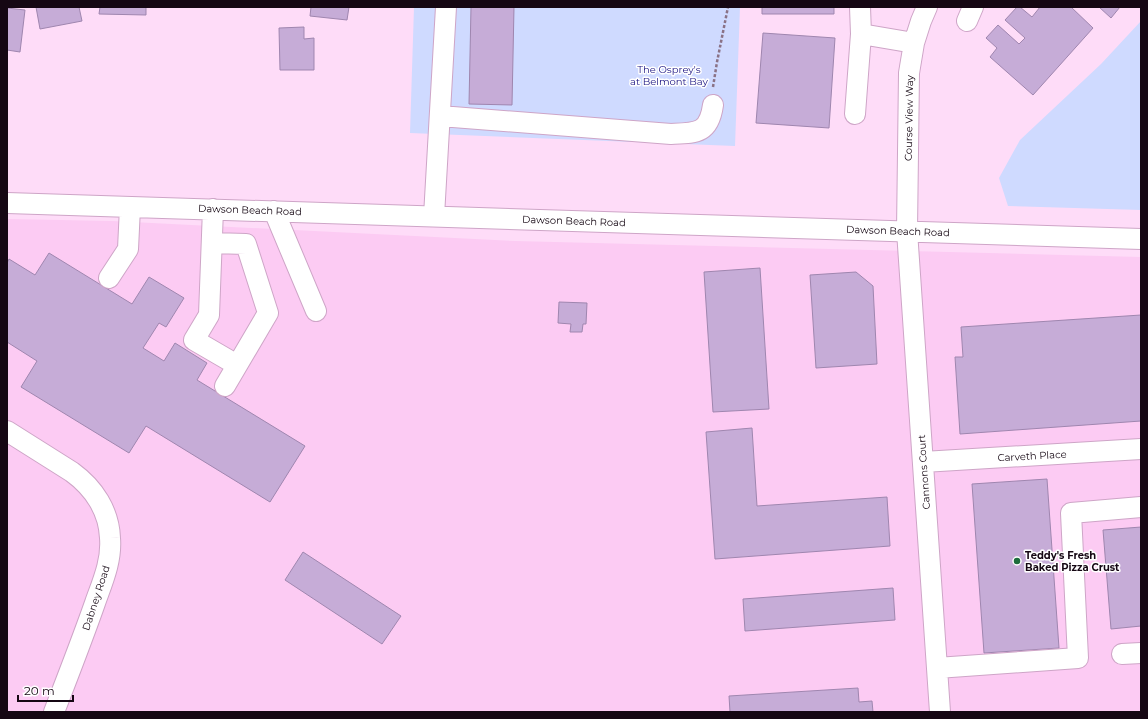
<svg xmlns="http://www.w3.org/2000/svg" width="1148" height="719" font-family="Montserrat,sans-serif">
<rect width="100%" height="100%" fill="#fedcf8"/>
<!-- built -->
<path fill="#fccbf3" d="M 7,219 L 112,221 L 515,241 L 1141,257 L 1141,712 L 7,712 Z"/>
<!-- green -->
<path fill="#cfdaff" d="M 414,7 L 740,7 L 735,146 L 410,133 Z
M 1141,21 L 1141,210 L 1008,206 L 999,178 L 1020,140 L 1101,64 Z"/>
<!-- building -->
<path fill="#c6acd7" stroke="#9f86af" d="M 36,7 L 79,7 L 82,21 L 40,29 Z
M 100,7 L 146,7 L 146,15 L 99,14 Z
M 311,7 L 349,7 L 347,20 L 310,16 Z
M 471,7 L 514,7 L 512,105 L 469,104 Z
M 762,7 L 834,7 L 834,14 L 762,14 Z
M 1017,7 L 1020,7 L 1032,17 L 1040,7 L 1071,7 L 1093,28 L 1033,95 L 990,57 L 997,48 L 986,38 L 998,25 L 1019,44 L 1025,38 L 1005,20 Z
M 1099,7 L 1120,7 L 1111,18 Z
M 7,8 L 25,10 L 20,52 L 7,50 Z
M 304,27 L 304,39 L 314,38 L 314,70 L 280,70 L 279,28 Z
M 763,33 L 835,38 L 829,128 L 756,123 Z
M 49,253 L 132,304 L 149,277 L 184,298 L 166,327 L 159,323 L 143,348 L 164,361 L 175,343 L 207,363 L 197,380 L 305,446 L 270,502 L 146,426 L 129,453 L 21,387 L 37,361 L 7,342 L 7,263 L 9,259 L 35,275 Z
M 760,268 L 769,409 L 713,412 L 704,272 Z
M 856,272 L 873,286 L 877,364 L 816,368 L 810,275 Z
M 559,302 L 587,303 L 586,324 L 583,324 L 582,332 L 570,332 L 571,324 L 558,323 Z
M 1141,315 L 1141,421 L 960,434 L 955,357 L 963,357 L 961,327 Z
M 752,428 L 757,506 L 887,497 L 890,546 L 715,559 L 706,432 Z
M 1047,479 L 1059,648 L 984,653 L 972,484 Z
M 1141,527 L 1141,626 L 1111,629 L 1103,530 Z
M 303,552 L 401,616 L 382,644 L 285,580 Z
M 893,588 L 895,620 L 745,631 L 743,599 Z
M 858,688 L 859,702 L 872,701 L 873,712 L 730,712 L 729,696 Z"/>
<g fill="none" stroke-linecap="round" stroke-linejoin="round">
<defs>
<path id="minor" d="M 860,7 L 861,34 L 914,43
M 927,7 L 921,21 L 914,43 L 909,73 L 907,231 L 940,712
M 967,21 L 973,7
M 855,114 L 861,34
M 440,116 L 671,134 C 696,133 709,134 713,105
M 7,203 L 1141,239
M 213,209 L 209,315 L 194,340 L 237,365
M 274,211 L 316,311
M 434,216 L 446,7
M 212,243 L 246,244 L 268,313 L 225,386
M 109,278 L 128,249 L 130,207
M 7,431 L 72,472 C 94,488 109,511 110,538 C 112,561 102,583 95,603 C 82,640 68,676 54,712
M 923,462 L 1141,449
M 1122,654 L 1141,653
M 937,668 L 1078,658 L 1071,513 L 1141,507"/>
</defs>
<!-- minor casing -->
<use href="#minor" stroke="#cea5c7" stroke-width="22"/>
<!-- path -->
<path stroke="#8a7286" stroke-width="2.5" stroke-dasharray="3 2" stroke-linecap="butt" d="M 713,87 L 717,62 L 728,7"/>
<!-- minor -->
<use href="#minor" stroke="#fff" stroke-width="20"/>
</g>
<!-- markers -->
<circle fill="#1d6c3c" stroke="#fff" stroke-width="1.5" cx="1017" cy="561" r="4"/>
<g text-anchor="middle" dominant-baseline="central" stroke-width="3" stroke-linejoin="round" paint-order="stroke">
<!-- park labels -->
<g font-size="10" fill="#1b1382" stroke="#fff">
<text x="669" y="69">The Osprey's<tspan x="669" dy="12">at Belmont Bay</tspan></text>
</g>
<!-- street labels -->
<g font-size="10" fill="#150713" stroke="#fff">
<text transform="translate(909 118) rotate(-89)">Course View Way</text>
<text transform="translate(250 210) rotate(2)">Dawson Beach Road</text>
<text transform="translate(574 221) rotate(2)">Dawson Beach Road</text>
<text transform="translate(898 231) rotate(2)">Dawson Beach Road</text>
<text transform="translate(1032 456) rotate(-3)">Carveth Place</text>
<text transform="translate(924 472) rotate(-94)">Cannons Court</text>
<text transform="translate(96 598) rotate(-72)">Dabney Road</text>
</g>
<!-- poi labels -->
<g font-size="10" font-weight="bold" fill="#150713" stroke="#fff" text-anchor="start">
<text x="1025" y="555">Teddy's Fresh<tspan x="1025" dy="12">Baked Pizza Crust</tspan></text>
</g>
</g>
<!-- border -->
<rect width="1148" height="719" fill="none" stroke="#150713" stroke-width="16"/>
<!-- scale -->
<path d="M18 695v6h55v-6" fill="none" stroke="#150713" stroke-width="2"/>
<text x="24" y="695" font-size="12" fill="#150713" stroke="#ffffff" stroke-width="3" paint-order="stroke">20 m</text>
</svg>
